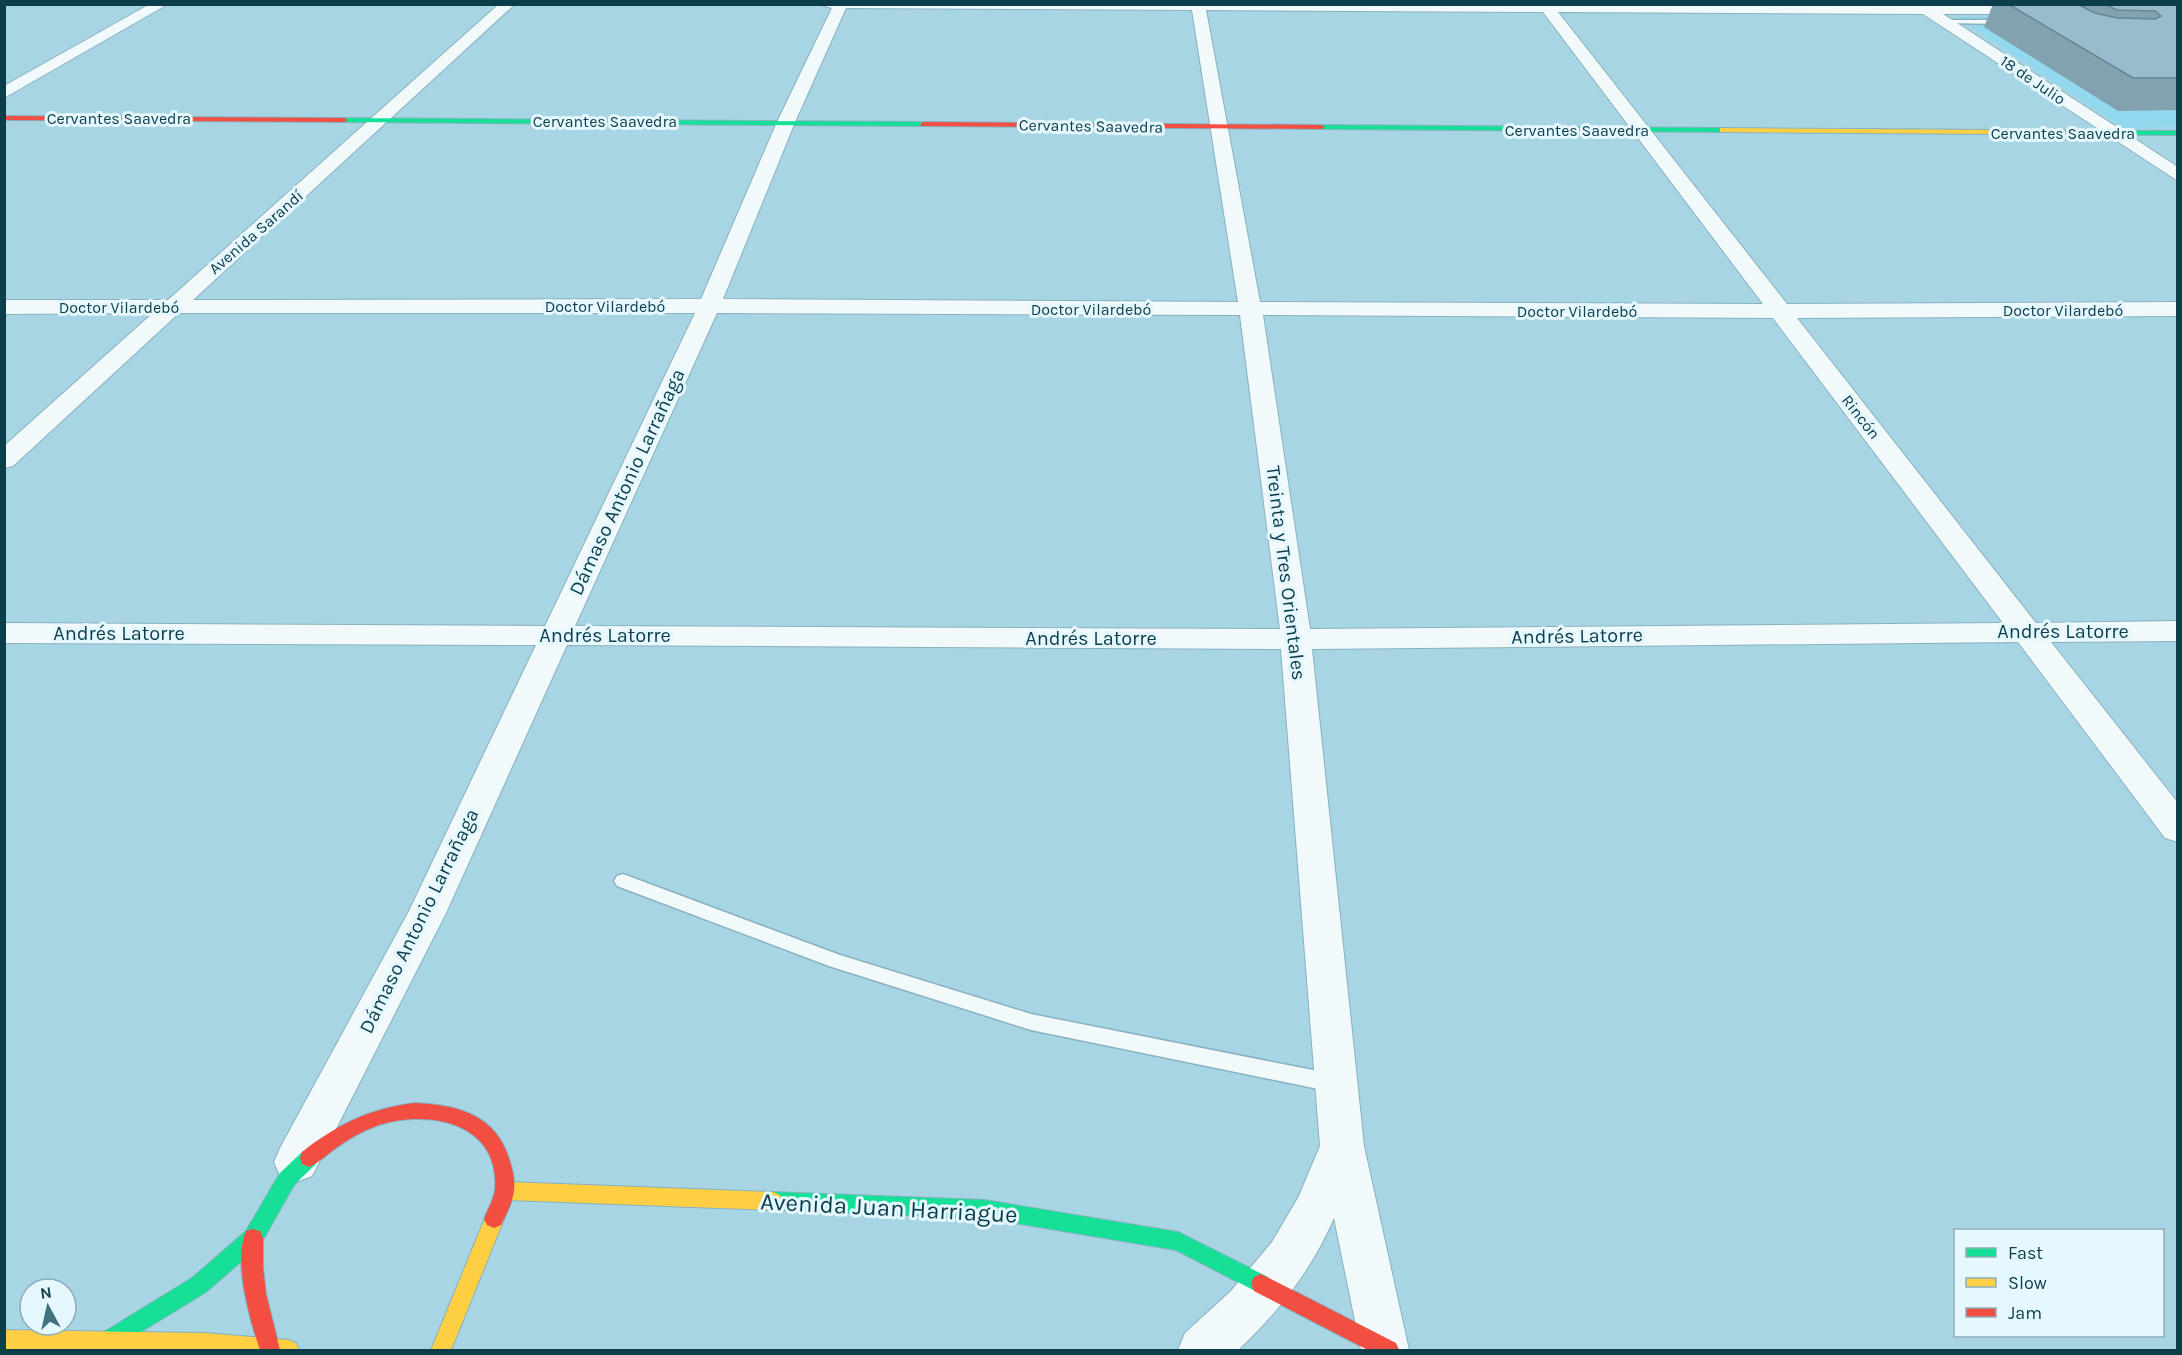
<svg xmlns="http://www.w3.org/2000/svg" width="2182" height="1355" font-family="Karla,sans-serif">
<rect width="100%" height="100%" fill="#a8d5e4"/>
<!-- built -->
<path fill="#92d8ef" d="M 2177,15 L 2177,127 L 2123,128 L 1957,17 Z"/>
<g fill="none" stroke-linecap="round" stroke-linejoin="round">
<defs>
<path id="lane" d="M 1945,20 L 2005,20 L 2009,22 L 2005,24 L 1943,23 Z
M 623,874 L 840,955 L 1031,1014 L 1333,1074 L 1340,1077 L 1343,1083 L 1340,1089 L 1333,1092 L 1031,1030 L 829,966 L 617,886 L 614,881 L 617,876 Z"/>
<path id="street" d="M 150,4 L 168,4 L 4,98 L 4,86 Z
M 499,4 L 515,4 L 193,300 L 701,299 L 777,122 L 832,8 L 817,4 L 1929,4 L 2038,7 L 2040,10 L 2038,13 L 2033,14 L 1943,14 L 2178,167 L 2178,181 L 1923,14 L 1558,12 L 1787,304 L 2178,302 L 2178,316 L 1797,318 L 2036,623 L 2178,621 L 2178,641 L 2051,642 L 2178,803 L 2178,842 L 2165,838 L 2018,642 L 1312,649 L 1364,1146 L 1409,1350 L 1361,1350 L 1334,1218 C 1312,1269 1279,1312 1238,1350 L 1178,1350 L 1185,1333 L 1231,1291 L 1272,1242 L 1298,1198 L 1320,1146 L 1281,649 L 567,645 L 446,913 L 312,1176 L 296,1182 L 280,1176 L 274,1162 L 280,1148 L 409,911 L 536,645 L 4,643 L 4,623 L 545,626 L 695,313 L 179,313 L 13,466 L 4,468 L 4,446 L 153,313 L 4,314 L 4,300 L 168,300 ZM 846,8 L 1192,10 L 1238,302 L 723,299 L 795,122 ZM 1206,10 L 1543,12 L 1763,304 L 1260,302 ZM 717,313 L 1240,315 L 1280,629 L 575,626 ZM 1263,315 L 1773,318 L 2003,623 L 1310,629 Z"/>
<path id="fast" d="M 341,118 L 924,122 L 928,124 L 924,126 L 344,122 L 341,122 Z
M 1318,125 L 1723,128 L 1727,130 L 1723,132 L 1321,129 L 1318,129 Z
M 1999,130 L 2178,131 L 2178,135 L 2002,134 L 1999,134 Z
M 309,1149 L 316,1152 L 318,1158 L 316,1164 L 294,1185 L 260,1245 L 206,1292 L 113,1349 L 99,1349 L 96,1342 L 99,1335 L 192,1278 L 246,1231 L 280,1173 L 302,1152 Z
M 773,1192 L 985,1200 L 1178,1232 L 1268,1277 L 1271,1284 L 1268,1291 L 1261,1294 L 1176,1250 L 985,1218 L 773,1210 L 766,1207 L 763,1201 L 766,1195 Z"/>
<path id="slow" d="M 1720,128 L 2002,130 L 2006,132 L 2002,134 L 1723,132 L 1720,132 Z
M 505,1182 L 773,1192 L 780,1195 L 783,1201 L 780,1207 L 773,1210 L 505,1200 L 498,1197 L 495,1191 L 498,1185 Z
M 494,1210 L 501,1213 L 504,1219 L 451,1350 L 431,1350 L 487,1213 Z
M 4,1330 L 205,1333 L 289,1340 L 296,1343 L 299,1350 L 4,1350 Z"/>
<path id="jam" d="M 4,116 L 344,118 L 348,120 L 344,122 L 4,120 Z
M 924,122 L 1321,125 L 1325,127 L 1321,129 L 921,126 L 920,124 Z
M 415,1103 C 459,1105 497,1115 510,1162 C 513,1171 515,1181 514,1190 C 513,1202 506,1215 501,1225 L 494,1228 L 487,1225 L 484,1219 C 488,1209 494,1199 495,1189 C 500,1121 426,1109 376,1126 C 360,1132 345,1141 332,1151 C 324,1157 318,1163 309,1167 L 302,1164 L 300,1158 L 302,1152 C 336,1125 371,1108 415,1103 Z
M 253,1229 L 260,1231 L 263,1238 L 263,1267 L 266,1294 L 280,1350 L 260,1350 C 250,1320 233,1261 246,1231 Z
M 1261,1274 L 1396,1343 L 1399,1350 L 1368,1350 L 1254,1291 L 1251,1284 L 1254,1277 Z"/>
</defs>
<!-- lane casing -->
<use href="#lane" stroke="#88b2c0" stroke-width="3"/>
<!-- street casing -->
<use href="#street" stroke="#88b2c0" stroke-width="2"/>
<!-- fast casing -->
<use href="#fast" stroke="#88b2c0" stroke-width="2"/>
<!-- slow casing -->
<use href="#slow" stroke="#88b2c0" stroke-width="2"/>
<!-- jam casing -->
<use href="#jam" stroke="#88b2c0" stroke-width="2"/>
<!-- lane -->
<use href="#lane" fill="#f2f9fb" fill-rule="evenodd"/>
<!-- street -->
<use href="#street" fill="#f2f9fb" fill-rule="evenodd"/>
<!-- fast -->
<use href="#fast" fill="#16e098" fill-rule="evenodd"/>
<!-- slow -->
<use href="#slow" fill="#ffcf43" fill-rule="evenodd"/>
<!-- jam -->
<use href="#jam" fill="#f24e42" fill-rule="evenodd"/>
</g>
<!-- wall -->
<path fill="#83a2b0" d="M 1993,4 L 2178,4 L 2178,110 L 2118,111 L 1984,27 Z"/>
<!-- building -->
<path fill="#98bccd" stroke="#6a8490" stroke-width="1.5" d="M 2008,4 L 2077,4 L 2095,13 L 2117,18 L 2155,19 L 2161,16 L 2155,11 L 2117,10 L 2104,4 L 2178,4 L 2178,78 L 2133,78 Z"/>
<g text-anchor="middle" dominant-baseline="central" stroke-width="6" stroke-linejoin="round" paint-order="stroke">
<!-- far-street labels -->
<g font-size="16" fill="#0b3d4a" stroke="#e5f8ff">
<text transform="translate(2033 80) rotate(34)">18 de Julio</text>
<text x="119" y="118">Cervantes Saavedra</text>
<text x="605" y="121">Cervantes Saavedra</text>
<text transform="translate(1091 126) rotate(1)">Cervantes Saavedra</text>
<text x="1577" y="130">Cervantes Saavedra</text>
<text x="2063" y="133">Cervantes Saavedra</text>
<text transform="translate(256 232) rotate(-41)">Avenida Sarandí</text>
<text x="605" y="306">Doctor Vilardebó</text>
<text x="119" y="307">Doctor Vilardebó</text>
<text x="1091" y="309">Doctor Vilardebó</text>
<text x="2063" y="310">Doctor Vilardebó</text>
<text x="1577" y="311">Doctor Vilardebó</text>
<text transform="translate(1861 417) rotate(52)">Rincón</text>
</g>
<!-- street labels -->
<g font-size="20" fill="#0b3d4a" stroke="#e5f8ff">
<text transform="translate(627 482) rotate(-65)">Dámaso Antonio Larrañaga</text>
<text transform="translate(1286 573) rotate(83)">Treinta y Tres Orientales</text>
<text x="2063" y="631">Andrés Latorre</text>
<text x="119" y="633">Andrés Latorre</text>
<text x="605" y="635">Andrés Latorre</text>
<text transform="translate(1577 636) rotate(-1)">Andrés Latorre</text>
<text x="1091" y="638">Andrés Latorre</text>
<text transform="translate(419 921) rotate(-64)">Dámaso Antonio Larrañaga</text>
</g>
<!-- near-street labels -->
<g font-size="24" fill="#0b3d4a" stroke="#e5f8ff">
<text transform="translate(889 1208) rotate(3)">Avenida Juan Harriague</text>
</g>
</g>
<!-- border -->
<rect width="2182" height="1355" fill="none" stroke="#0b3d4a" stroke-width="12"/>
<!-- legend -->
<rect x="1954" y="1229" width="210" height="108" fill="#e5f8ff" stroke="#8eadb7" stroke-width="1.5"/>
<rect x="1966" y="1248" width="30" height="9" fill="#16e098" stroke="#8eadb7" stroke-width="1.5"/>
<text x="2008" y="1259" font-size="18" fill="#0b3d4a">Fast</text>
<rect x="1966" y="1278" width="30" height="9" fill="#ffcf43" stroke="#8eadb7" stroke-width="1.5"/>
<text x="2008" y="1289" font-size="18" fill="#0b3d4a">Slow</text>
<rect x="1966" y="1308" width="30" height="9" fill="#f24e42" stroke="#8eadb7" stroke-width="1.5"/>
<text x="2008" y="1319" font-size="18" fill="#0b3d4a">Jam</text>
<!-- north arrow -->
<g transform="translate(48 1307) rotate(352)"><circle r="28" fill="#e5f8ff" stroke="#8eadb7" stroke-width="1.5"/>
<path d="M0-4.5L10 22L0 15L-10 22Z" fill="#427280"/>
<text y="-9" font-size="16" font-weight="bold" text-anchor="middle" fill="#0b3d4a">N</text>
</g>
</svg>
